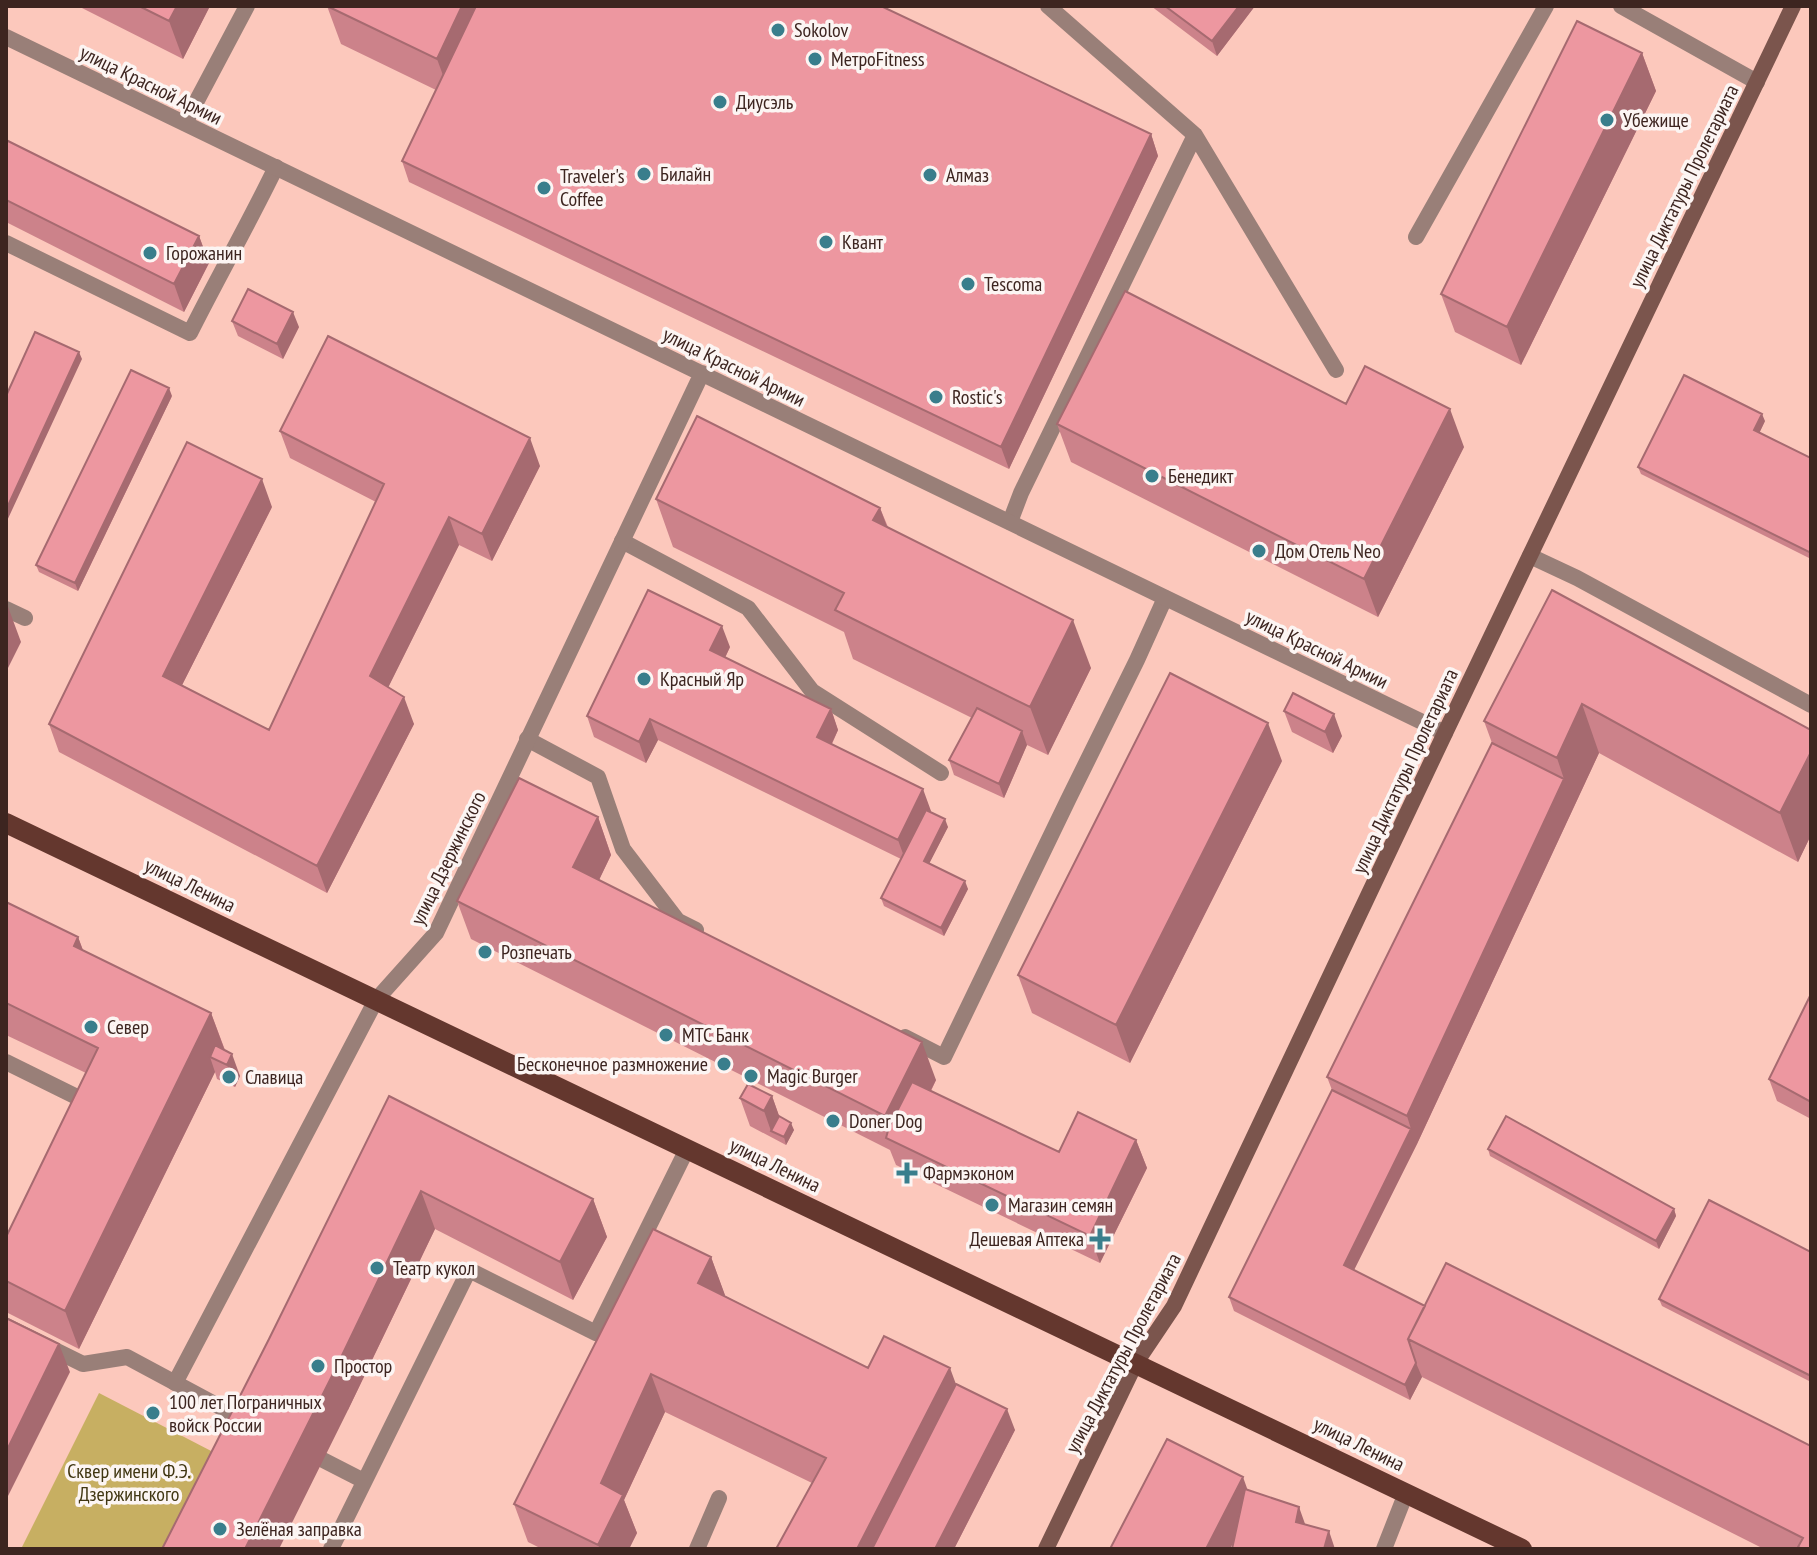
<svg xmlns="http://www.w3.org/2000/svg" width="1817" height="1555" font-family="'PT Sans Narrow',sans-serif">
<rect width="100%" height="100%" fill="#fcc8bc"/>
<!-- green -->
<path fill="#c7af62" d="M 99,1393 L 217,1454 L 168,1549 L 21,1549 Z"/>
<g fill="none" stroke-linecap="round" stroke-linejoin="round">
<!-- lane -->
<path stroke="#997f78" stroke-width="16" d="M 1048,6 L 1195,135 L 1336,370
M 1621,6 L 1757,82
M 185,123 L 247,6
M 1416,237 L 1546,6
M 6,243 L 190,333 C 218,277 249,223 276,167
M 1010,522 L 1021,493 L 1195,135
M 622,541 L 748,608 L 812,691 L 941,773
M 1530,556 L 1577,578 L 1811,705
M 6,609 L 25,618
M 527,739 L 598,777 L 623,849 L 678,921 L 696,930
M 905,1037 L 944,1057 L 1068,800 L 1137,660 L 1165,598
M 6,1062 L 83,1100 L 78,1110
M 6,1326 L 83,1364 L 127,1357 L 250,1423
M 323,1460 L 364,1481
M 331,1549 L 469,1270 L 596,1333 L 687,1149
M 697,1549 L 719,1498
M 1384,1549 L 1406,1493"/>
<!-- street -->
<path stroke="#997f78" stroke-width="16" d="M 6,37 L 1445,733
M 175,1383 L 376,1000 L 436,933 L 702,373"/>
<!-- secondary -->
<path stroke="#7b554d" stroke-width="16" d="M 1046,1549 L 1135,1364 L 1174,1306 L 1445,733 L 1793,6"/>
<!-- primary -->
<path stroke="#64372e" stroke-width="20" d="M 6,823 L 1522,1549"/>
</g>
<!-- wall -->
<path fill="#cc828a" d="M 78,6 L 210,6 L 183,59 Z
M 327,6 L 1151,134 L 1158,156 L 1009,469 L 409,182 L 402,161 L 436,90 L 341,44 Z
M 1151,6 L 1255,6 L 1217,56 Z
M 1642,53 L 1656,91 L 1521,365 L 1455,332 L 1441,294 Z
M 6,140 L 199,236 L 209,263 L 184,312 L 6,222 Z
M 232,321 L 299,327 L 283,359 L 238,336 Z
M 172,396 L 78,591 L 39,572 L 36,565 Z
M 1346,404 L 1464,447 L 1378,617 L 1071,462 L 1057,424 Z
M 1765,421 L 1759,433 L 1811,458 L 1811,559 L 1641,474 L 1638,467 Z
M 280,431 L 540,466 L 492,561 L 459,545 L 388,687 L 414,724 L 327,893 L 59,752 L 49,724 L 272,507 L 182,685 L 269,730 L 376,502 L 290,458 Z
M 656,499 L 880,508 L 888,527 L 1091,668 L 1048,755 L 1027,745 L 1004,798 L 954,775 L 949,760 L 972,718 L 853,659 L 844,632 L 673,547 Z
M 1552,590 L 1811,730 L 1811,835 L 1798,862 L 1599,753 L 1417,1144 L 1354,1270 L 1425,1306 L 1811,1446 L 1811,1549 L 1764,1549 L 1422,1377 L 1410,1400 L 1234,1311 L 1229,1297 L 1332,1090 L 1327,1077 L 1492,743 L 1484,721 Z
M 730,647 L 725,658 L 831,709 L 838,730 L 832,744 L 931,811 L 930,812 L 948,827 L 929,863 L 968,889 L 944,936 L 884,906 L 881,898 L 901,859 L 658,740 L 646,763 L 594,737 L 587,716 Z
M 1284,711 L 1342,736 L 1333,753 L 1292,732 Z
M 1282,761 L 1130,1063 L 1032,1013 L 1018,975 Z
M 598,817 L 611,855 L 599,880 L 936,1080 L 931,1091 L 1059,1152 L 1136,1140 L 1147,1168 L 1100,1263 L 896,1165 L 890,1150 L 471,939 L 457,901 Z
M 6,902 L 78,937 L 83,950 L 211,1013 L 225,1050 L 240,1076 L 235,1087 L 217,1079 L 215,1072 L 79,1349 L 6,1312 L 6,1237 L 86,1073 L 6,1035 Z
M 1811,994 L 1811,1119 L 1777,1101 L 1769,1079 Z
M 389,1096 L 593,1199 L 607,1237 L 573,1300 L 435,1229 L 348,1410 L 269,1339 Z
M 772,1096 L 779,1116 L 794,1130 L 786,1145 L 750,1126 L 740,1098 Z
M 1488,1149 L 1674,1209 L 1676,1216 L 1659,1249 L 1490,1156 Z
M 1811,1252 L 1811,1382 L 1662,1306 L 1659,1299 Z
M 711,1257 L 725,1296 L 868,1368 L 956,1384 L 1015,1430 L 954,1549 L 776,1549 L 812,1483 L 665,1412 L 624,1500 L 637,1533 L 629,1549 L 542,1549 L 528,1542 L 514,1504 Z"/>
<!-- shaded-wall -->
<path fill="#a66a70" d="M 177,6 L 210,6 L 183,59 L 169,21 Z
M 462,6 L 494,6 L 451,97 L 437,59 Z
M 1239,6 L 1255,6 L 1217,56 L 1212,41 Z
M 1642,53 L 1656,91 L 1521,365 L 1507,327 Z
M 1151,134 L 1158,156 L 1009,469 L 1001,447 Z
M 199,236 L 209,263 L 184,312 L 174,284 Z
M 293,312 L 299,327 L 283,359 L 277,344 Z
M 79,352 L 82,359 L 6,523 L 6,510 Z
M 169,388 L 172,396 L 78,591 L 75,583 Z
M 1450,409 L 1464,447 L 1378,617 L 1364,579 Z
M 1762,414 L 1765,421 L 1757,438 L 1754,430 Z
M 530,438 L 540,466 L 492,561 L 482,534 Z
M 262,479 L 272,507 L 173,703 L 163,676 Z
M 880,508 L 898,556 L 873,520 Z
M 449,517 L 459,545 L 380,704 L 370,676 Z
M 7,604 L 21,642 L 6,672 L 6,606 Z
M 1073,620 L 1091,668 L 1048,755 L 1030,707 Z
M 722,626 L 730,647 L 718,672 L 710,650 Z
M 404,697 L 414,724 L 327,893 L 317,866 Z
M 1582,704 L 1599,753 L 1417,1144 L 1349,1280 L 1344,1265 L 1411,1129 L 1407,1116 L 1564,779 L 1557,758 Z
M 831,709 L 838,730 L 825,758 L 817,737 Z
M 1334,714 L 1342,736 L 1333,753 L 1325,732 Z
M 650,719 L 658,740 L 646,763 L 639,742 Z
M 1268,723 L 1282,761 L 1130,1063 L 1116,1025 Z
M 1022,731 L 1027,745 L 1004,798 L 999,784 Z
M 1811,752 L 1811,835 L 1798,862 L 1780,813 Z
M 923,789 L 931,811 L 906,862 L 898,840 Z
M 598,817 L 611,855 L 587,905 L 573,867 Z
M 945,819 L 948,827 L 927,868 L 924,861 Z
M 965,881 L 968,889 L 944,936 L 941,928 Z
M 78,937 L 92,975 L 74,946 Z
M 211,1013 L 225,1051 L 210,1057 L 215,1072 L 79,1349 L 65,1311 Z
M 922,1042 L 936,1080 L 903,1146 L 895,1142 L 885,1116 Z
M 232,1054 L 240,1076 L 235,1087 L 227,1065 Z
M 772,1096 L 782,1124 L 771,1131 L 764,1111 Z
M 791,1123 L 794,1130 L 786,1145 L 784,1137 Z
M 1136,1140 L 1147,1168 L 1100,1263 L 1090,1236 Z
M 421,1191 L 435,1229 L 348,1410 L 279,1549 L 245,1549 Z
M 593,1199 L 607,1237 L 573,1300 L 560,1262 Z
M 1674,1209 L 1676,1216 L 1659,1249 L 1656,1241 Z
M 711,1257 L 725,1295 L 712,1321 L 698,1283 Z
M 59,1344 L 70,1372 L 6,1500 L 6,1452 Z
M 1416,1363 L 1422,1377 L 1410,1400 L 1405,1385 Z
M 950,1368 L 964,1406 L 890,1549 L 857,1549 Z
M 651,1374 L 665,1412 L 624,1500 L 637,1533 L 629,1549 L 600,1549 L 598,1545 L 601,1483 Z
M 1007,1409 L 1015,1430 L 954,1549 L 935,1549 Z
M 1243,1477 L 1253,1505 L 1230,1549 L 1206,1549 Z
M 1299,1507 L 1309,1535 L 1296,1522 Z
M 1329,1531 L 1335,1549 L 1324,1549 Z"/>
<!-- building -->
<path fill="#ed97a0" stroke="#a66a70" stroke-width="2" d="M 139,6 L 177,6 L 169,21 Z
M 327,6 L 462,6 L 437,59 Z
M 476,6 L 881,6 L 1151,134 L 1001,447 L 402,161 Z
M 1165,6 L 1239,6 L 1212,41 Z
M 1577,21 L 1642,53 L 1507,327 L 1441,294 Z
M 6,140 L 199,236 L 174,284 L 6,200 Z
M 248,289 L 293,312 L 277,344 L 232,321 Z
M 1125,291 L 1346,404 L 1365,366 L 1450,409 L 1364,579 L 1057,424 Z
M 35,332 L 79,352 L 6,510 L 6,396 Z
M 328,336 L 530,438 L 482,534 L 449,517 L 370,676 L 404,697 L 317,866 L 49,724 L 187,442 L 262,479 L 163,676 L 269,730 L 384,484 L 280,431 Z
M 131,370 L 169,388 L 75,583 L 36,565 Z
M 1684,375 L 1762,414 L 1754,430 L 1811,458 L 1811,553 L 1638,467 Z
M 697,416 L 880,508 L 873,520 L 1073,620 L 1030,707 L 835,610 L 844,593 L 656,499 Z
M 648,590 L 722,626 L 710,650 L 831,709 L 817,737 L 923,789 L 898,840 L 650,719 L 639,742 L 587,716 Z
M 1552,590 L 1811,730 L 1811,752 L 1780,813 L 1582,704 L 1557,758 L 1484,721 Z
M 1170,673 L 1268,723 L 1116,1025 L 1018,975 Z
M 1293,693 L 1334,714 L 1325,732 L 1284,711 Z
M 977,708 L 1022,731 L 999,784 L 949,760 Z
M 1492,743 L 1564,779 L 1407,1116 L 1327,1077 Z
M 519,778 L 598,817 L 573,867 L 922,1042 L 885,1116 L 457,901 Z
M 926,810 L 945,819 L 924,861 L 965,881 L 941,928 L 881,898 Z
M 6,902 L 78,937 L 74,946 L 211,1013 L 65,1311 L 6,1281 L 6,1237 L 98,1048 L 6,1003 Z
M 1811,994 L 1811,1102 L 1769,1079 Z
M 215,1045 L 232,1054 L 227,1065 L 210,1057 Z
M 912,1082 L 1059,1152 L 1078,1112 L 1136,1140 L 1090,1236 L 886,1138 L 889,1127 Z
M 748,1084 L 772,1096 L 764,1111 L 740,1098 Z
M 1332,1090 L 1411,1129 L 1344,1265 L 1425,1306 L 1408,1339 L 1416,1363 L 1405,1385 L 1229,1297 Z
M 389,1096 L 593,1199 L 560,1262 L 421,1191 L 334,1372 L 245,1549 L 162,1549 L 269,1339 Z
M 779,1116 L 791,1123 L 784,1137 L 771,1131 Z
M 1506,1116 L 1674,1209 L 1656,1241 L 1488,1149 Z
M 1709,1200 L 1811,1252 L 1811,1376 L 1659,1299 Z
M 653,1229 L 711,1257 L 698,1283 L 868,1368 L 884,1336 L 950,1368 L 857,1549 L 776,1549 L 826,1458 L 651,1374 L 601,1483 L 623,1495 L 598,1545 L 514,1504 Z
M 1446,1263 L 1811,1446 L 1811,1549 L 1802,1549 L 1798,1547 L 1803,1538 L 1408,1339 Z
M 6,1318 L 59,1344 L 6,1452 Z
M 956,1384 L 1007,1409 L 935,1549 L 872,1549 Z
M 1167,1439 L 1243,1477 L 1206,1549 L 1110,1549 Z
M 1245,1489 L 1299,1507 L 1296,1522 L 1329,1531 L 1324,1549 L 1232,1549 Z"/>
<!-- markers -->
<g fill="#397e8c" stroke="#fcf5f3" stroke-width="3">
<circle cx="778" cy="30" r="8"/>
<circle cx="815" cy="59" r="8"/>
<circle cx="720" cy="102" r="8"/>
<circle cx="1607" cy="120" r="8"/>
<circle cx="644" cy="174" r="8"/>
<circle cx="930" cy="175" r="8"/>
<circle cx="544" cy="188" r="8"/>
<circle cx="826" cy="242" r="8"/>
<circle cx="150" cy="253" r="8"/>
<circle cx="968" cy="284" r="8"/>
<circle cx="936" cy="397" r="8"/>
<circle cx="1152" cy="476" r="8"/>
<circle cx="1259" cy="551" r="8"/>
<circle cx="644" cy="679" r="8"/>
<circle cx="485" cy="952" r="8"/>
<circle cx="91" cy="1027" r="8"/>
<circle cx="666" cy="1035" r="8"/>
<circle cx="724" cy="1064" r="8"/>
<circle cx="751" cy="1076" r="8"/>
<circle cx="229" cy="1077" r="8"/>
<circle cx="833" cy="1121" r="8"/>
<path d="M903 1161h8v8h8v8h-8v8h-8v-8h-8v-8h8z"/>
<circle cx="992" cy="1205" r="8"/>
<path d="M1096 1227h8v8h8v8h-8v8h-8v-8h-8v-8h8z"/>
<circle cx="377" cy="1268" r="8"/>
<circle cx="318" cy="1366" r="8"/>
<circle cx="153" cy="1413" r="8"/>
<circle cx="220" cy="1529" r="8"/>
</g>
<g text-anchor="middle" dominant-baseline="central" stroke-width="7" stroke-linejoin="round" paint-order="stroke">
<!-- poi labels -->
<g font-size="20" fill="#3d2520" stroke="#fcf5f3" text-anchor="start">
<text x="794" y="30">Sokolov</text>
<text x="831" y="59">МетроFitness</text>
<text x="736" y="102">Диусэль</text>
<text x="1623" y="120">Убежище</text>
<text x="660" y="174">Билайн</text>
<text x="946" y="175">Алмаз</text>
<text x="560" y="176">Traveler's<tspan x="560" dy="23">Coffee</tspan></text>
<text x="842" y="242">Квант</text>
<text x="166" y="253">Горожанин</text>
<text x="984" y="284">Tescoma</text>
<text x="952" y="397">Rostic's</text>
<text x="1168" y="476">Бенедикт</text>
<text x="1275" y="551">Дом Отель Neo</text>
<text x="660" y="679">Красный Яр</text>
<text x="501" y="952">Розпечать</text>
<text x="107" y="1027">Север</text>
<text x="682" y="1035">МТС Банк</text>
<text x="708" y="1064" text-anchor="end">Бесконечное размножение</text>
<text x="767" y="1076">Magic Burger</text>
<text x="245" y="1077">Славица</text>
<text x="849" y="1121">Doner Dog</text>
<text x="923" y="1173">Фармэконом</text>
<text x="1008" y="1205">Магазин семян</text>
<text x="1084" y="1239" text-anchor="end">Дешевая Аптека</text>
<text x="393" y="1268">Театр кукол</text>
<text x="334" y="1366">Простор</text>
<text x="169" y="1402">100 лет Пограничных<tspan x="169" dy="23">войск России</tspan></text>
<text x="236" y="1529">Зелёная заправка</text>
</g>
<!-- street labels -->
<g font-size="20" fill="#3d2520" stroke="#fcf5f3">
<text transform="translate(151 85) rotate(26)">улица Красной Армии</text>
<text transform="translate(1684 186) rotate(-64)">улица Диктатуры Пролетариата</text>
<text transform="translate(734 367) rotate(26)">улица Красной Армии</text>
<text transform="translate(1317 649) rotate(26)">улица Красной Армии</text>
<text transform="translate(1405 771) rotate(-65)">улица Диктатуры Пролетариата</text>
<text transform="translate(448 858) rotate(-64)">улица Дзержинского</text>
<text transform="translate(190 885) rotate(26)">улица Ленина</text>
<text transform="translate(775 1165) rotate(26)">улица Ленина</text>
<text transform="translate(1123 1353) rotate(-62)">улица Диктатуры Пролетариата</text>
<text transform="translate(1359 1444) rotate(26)">улица Ленина</text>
</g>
<!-- park labels -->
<g font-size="20" fill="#403612" stroke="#fcf5f3">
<text x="129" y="1471">Сквер имени Ф.Э.<tspan x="129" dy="23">Дзержинского</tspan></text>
</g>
</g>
<!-- border -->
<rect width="1817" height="1555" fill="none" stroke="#3d2520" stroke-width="16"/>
</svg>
